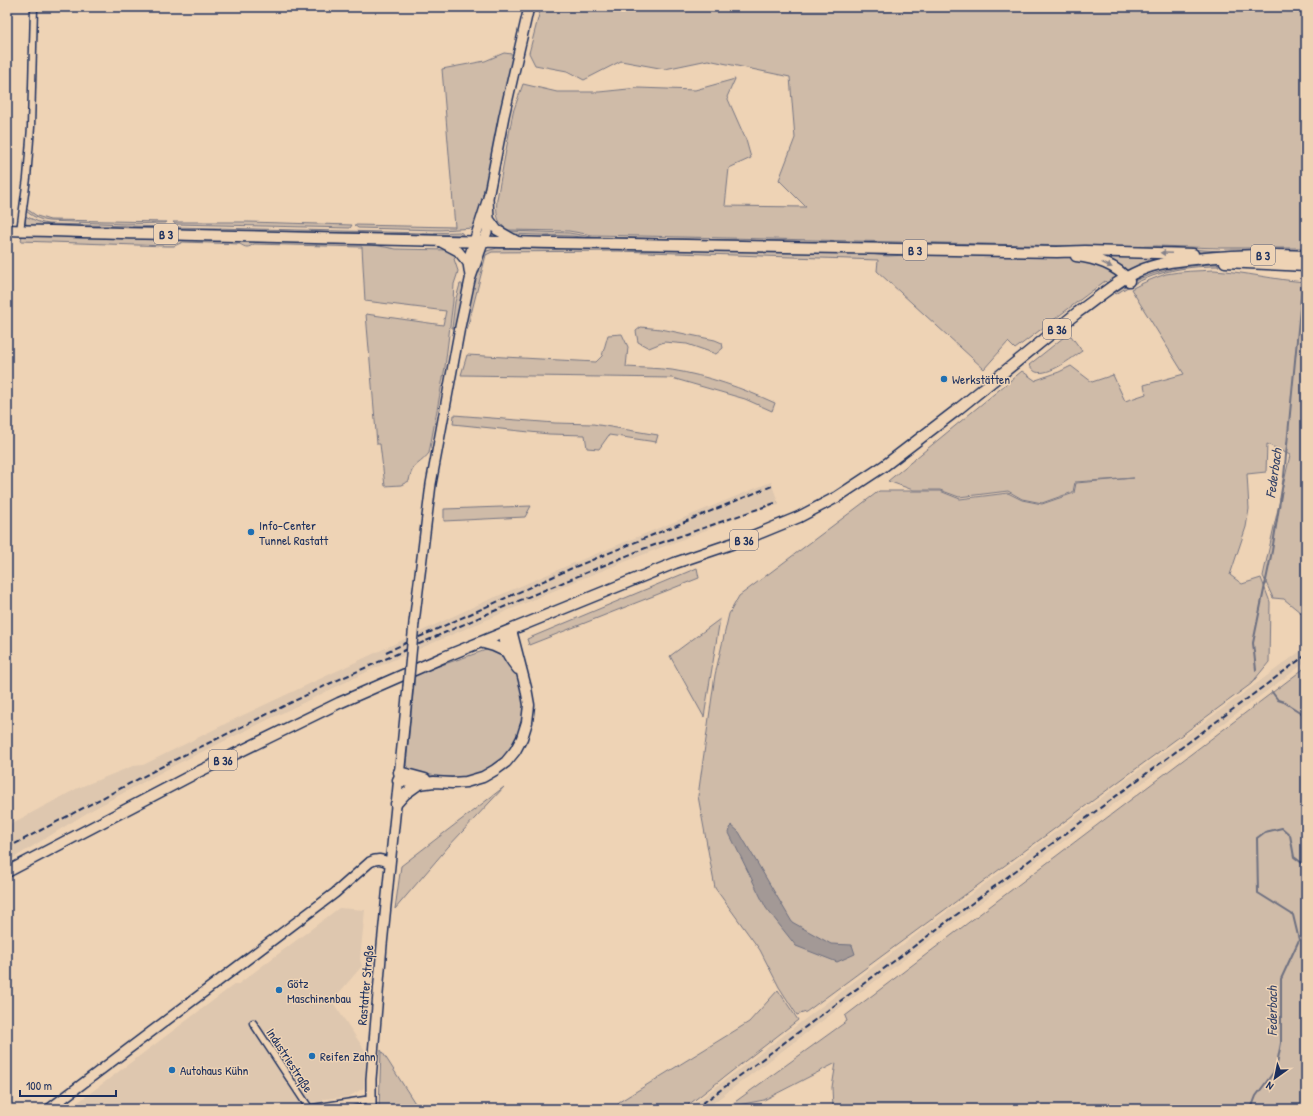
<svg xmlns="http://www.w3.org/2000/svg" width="1313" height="1116" font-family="'Patrick Hand',sans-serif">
<rect width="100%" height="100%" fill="#eed3b5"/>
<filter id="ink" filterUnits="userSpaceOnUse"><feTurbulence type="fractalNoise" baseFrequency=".025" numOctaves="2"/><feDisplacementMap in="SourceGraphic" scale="8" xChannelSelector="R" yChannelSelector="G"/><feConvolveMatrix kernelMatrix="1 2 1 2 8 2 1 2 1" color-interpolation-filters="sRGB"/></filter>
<g filter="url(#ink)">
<!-- built -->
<path fill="#dec7af" d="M 771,482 L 779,505 L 757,510 L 581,579 L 377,667 L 173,766 L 90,811 L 7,862 L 7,826 L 78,788 L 133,766 L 143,765 L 239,717 L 475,606 L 569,565 Z
M 1306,647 L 1306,662 L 918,949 L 705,1109 L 687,1109 L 910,939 Z
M 339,908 L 365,910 L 360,959 L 362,966 L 332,1001 L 366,1052 L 364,1088 L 348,1097 L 323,1099 L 325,1109 L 69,1109 L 235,984 L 237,985 Z"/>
<!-- green -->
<path fill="#cfbba8" stroke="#757583" d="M 541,7 L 1306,7 L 1306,248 L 1220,248 L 1157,246 L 1114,247 L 641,236 L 592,235 L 569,231 L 509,230 C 496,224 496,212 497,199 L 513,112 L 523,84 L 557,92 L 599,92 L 638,88 L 695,90 L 735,79 L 727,97 L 746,140 L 751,158 L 729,168 L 725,206 L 806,207 L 779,180 L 795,138 L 790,77 L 708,60 L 665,69 L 621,61 L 584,80 L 567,71 L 535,65 L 529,53 Z
M 504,53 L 512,54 L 516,59 L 475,228 L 440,230 L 358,228 L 354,225 L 455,227 L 442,69 L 485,61 Z
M 25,208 L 37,216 L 50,220 L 167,222 L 165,223 L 124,224 L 48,221 C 40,220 31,216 25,210 Z
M 24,216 L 25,216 L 39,222 L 48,224 L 425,233 L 459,232 L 462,233 L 463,235 L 31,227 L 26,224 Z
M 173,222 L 248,222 L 352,225 L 350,228 L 175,224 Z
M 507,231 L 569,233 L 592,237 L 1114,248 L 1157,247 L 1220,251 L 1219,252 L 1200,252 L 597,239 L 572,236 L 511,234 Z
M 22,235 L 368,244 L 396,249 L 449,250 L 458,254 L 454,259 L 458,271 L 457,275 L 454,284 L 453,301 L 445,367 L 429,453 C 419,466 412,463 409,481 L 401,485 L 385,486 L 380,444 L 377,444 L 366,314 L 443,325 L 446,311 L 365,301 L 362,247 L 254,244 C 248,248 246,248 240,244 L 183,242 L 174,246 L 166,246 L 21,241 Z
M 597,247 L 853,252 L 887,256 L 929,254 L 1071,257 L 1085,259 L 1100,263 L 1118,276 L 1108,284 L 1105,281 L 1015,349 L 1008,342 L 984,369 L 877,271 L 878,260 L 619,251 L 492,252 L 486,255 L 467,330 L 462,329 L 477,273 L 483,254 L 487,251 L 497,248 L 554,249 Z
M 1081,253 L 1169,256 L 1143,264 L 1128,271 Z
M 1211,264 L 1218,264 L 1219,266 C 1180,266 1149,273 1116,294 L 1114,292 C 1146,272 1174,267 1211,264 Z
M 1214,270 C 1245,272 1275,280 1306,282 L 1306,617 L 1284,599 L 1273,598 L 1263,576 L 1290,455 L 1267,444 L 1266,472 L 1247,474 L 1249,509 L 1246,527 L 1230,575 L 1242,584 L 1261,578 L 1270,602 L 1269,662 L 1251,684 L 806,1012 L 797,1015 L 779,987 L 760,950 L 715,888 L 698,796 L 715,675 L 729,614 L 739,596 L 879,491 L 940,491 L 960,499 L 1008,493 L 1022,500 L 1042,504 L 1074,493 L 1076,483 L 1134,478 L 1075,482 L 1073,492 L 1042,503 L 1022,499 L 1008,491 L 959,497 L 940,490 L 913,490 L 888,481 L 1022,371 L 1036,381 L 1036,380 L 1059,372 L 1071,366 L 1092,382 L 1113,375 L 1125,401 L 1146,394 L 1144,385 L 1184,374 L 1131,289 C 1142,283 1154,278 1166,274 C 1181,271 1198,271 1214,270 Z
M 460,284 L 462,284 L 463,290 L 456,328 L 452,328 L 455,302 Z
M 641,327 L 661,329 L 715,340 L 722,343 L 723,348 L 716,354 L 687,344 L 664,342 L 649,348 L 638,342 L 636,331 Z
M 1069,333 L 1082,351 C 1072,358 1049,376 1036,372 C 1033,371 1031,367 1029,365 Z
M 622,334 L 628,347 L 626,367 C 641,368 657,368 672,370 C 708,376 742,388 775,403 L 772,411 L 745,399 L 672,378 L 461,375 L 467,355 L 596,362 L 602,356 L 608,335 Z
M 454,415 L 555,423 L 593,424 L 658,435 L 656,442 L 609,435 L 599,449 L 587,448 L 585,435 L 549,434 L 453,424 Z
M 531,506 L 525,517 L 444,521 L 444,509 Z
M 697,568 L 699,578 L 529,645 L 527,639 Z
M 720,619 L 704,717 L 670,656 Z
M 492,648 L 498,649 L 519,674 L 526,702 L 523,726 L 512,749 L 502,760 L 479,774 L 468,777 L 441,777 L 411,771 L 406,765 L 415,674 Z
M 1306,667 L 1306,1109 L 833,1109 L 832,1087 L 836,1063 L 764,1100 L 728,1107 L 847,1021 L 845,1016 Z
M 504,787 L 448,847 L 395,909 L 401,866 Z
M 778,990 L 798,1020 L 683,1109 L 618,1109 L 619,1102 L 749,1022 Z
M 381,1050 L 418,1108 L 416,1109 L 379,1109 Z"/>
<!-- water -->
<path fill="#a39996" stroke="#6d6f80" d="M 731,825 L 739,832 L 792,922 L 831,944 L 852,945 L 855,954 L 837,962 L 796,946 L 766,908 L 729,833 Z"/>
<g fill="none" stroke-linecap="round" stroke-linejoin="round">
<!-- stream -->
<path stroke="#6d6f80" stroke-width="2" d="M 1304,253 L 1306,225
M 1256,670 L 1253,643 L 1272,551 L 1284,476 L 1303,277
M 1272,692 L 1278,700 L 1284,702 L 1306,716
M 1251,1109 L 1256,1096 L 1276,1069 L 1281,1043 L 1281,979 L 1299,940 L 1293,915 L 1258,893 L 1257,838 L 1265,832 L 1282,828 L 1290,835 L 1294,857 L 1306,866"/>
<defs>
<path id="street" d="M 20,231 L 27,178 L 31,127 L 34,7
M 253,1023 L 309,1108
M 306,1109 L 371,1099"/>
<path id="secondary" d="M 489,219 L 497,230 L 520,243
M 439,241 L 458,251 L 468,263
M 470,276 L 468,263 L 470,254 L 488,198 L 504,116 L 529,7
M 414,623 L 431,484 L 460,327 L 470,280 L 487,232 L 489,219 L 488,198
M 49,1109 L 335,893 L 370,862 C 377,858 382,859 389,863
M 371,1109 L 371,1079 L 382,945 L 408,687"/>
<path id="primary" d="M 7,230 C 215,235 422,242 630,244 L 1057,252 L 1085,251 L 1193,254
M 1076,256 C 1095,258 1117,265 1129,281
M 1225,262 L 1306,266
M 504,633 C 502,647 509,658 518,669
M 480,642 L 494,646 L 507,652
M 399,772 L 425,779
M 398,780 L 419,784 L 434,782 L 452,783 L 466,782 L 483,777 L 495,770 L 506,762 L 515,751 L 522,738 L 527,722 L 529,705 L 526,688 L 511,630
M 396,804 L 405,794 L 419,784
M 7,872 L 194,774 L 339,703 L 444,657 L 675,563 L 743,540 L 799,517 L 837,497 L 884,466 L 957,410 L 1078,312 C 1098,298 1116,281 1139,271 C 1156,263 1176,261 1195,259 C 1232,255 1269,254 1306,256"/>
</defs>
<!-- street casing -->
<use href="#street" stroke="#1b2f5e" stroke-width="9"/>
<!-- secondary casing -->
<use href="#secondary" stroke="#1b2f5e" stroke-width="12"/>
<!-- primary casing -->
<use href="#primary" stroke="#1b2f5e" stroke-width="13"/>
<!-- street -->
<use href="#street" stroke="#eed3b5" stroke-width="6"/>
<!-- secondary -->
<use href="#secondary" stroke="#eed3b5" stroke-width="9"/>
<!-- primary -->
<use href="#primary" stroke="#eed3b5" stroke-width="10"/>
<!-- rail -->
<path stroke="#1b2f5e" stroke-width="2" stroke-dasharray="6 3" stroke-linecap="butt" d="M 386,652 L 570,569 L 772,486
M 7,848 L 184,755 L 331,683 L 487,614 L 643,549 L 778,502
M 695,1109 L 1306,655"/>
<defs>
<path id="secondary-bridge" d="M 408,687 L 414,623"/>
</defs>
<!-- secondary-bridge casing -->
<use href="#secondary-bridge" stroke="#1b2f5e" stroke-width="12" stroke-linecap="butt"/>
<!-- secondary-bridge -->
<use href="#secondary-bridge" stroke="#eed3b5" stroke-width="9"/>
</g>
<!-- one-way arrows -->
<defs><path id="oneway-solid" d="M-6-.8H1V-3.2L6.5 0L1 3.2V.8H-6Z"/></defs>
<g fill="#84818a">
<use href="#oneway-solid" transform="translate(1166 253) rotate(-178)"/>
<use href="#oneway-solid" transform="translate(1107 265) rotate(26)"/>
</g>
</g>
<!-- markers -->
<g fill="#1f6fb2" stroke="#eed3b5" stroke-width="1.5">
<circle cx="944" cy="379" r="4"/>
<circle cx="251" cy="532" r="4"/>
<circle cx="279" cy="990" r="4"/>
<circle cx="312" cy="1056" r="4"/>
<circle cx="172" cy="1070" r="4"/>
</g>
<g text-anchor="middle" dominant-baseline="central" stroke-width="3" stroke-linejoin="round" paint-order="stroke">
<!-- shield labels -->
<g fill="#eed3b5" stroke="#5a6078" stroke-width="1">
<rect x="154" y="224" width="24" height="20" rx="3"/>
<rect x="903" y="240" width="24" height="20" rx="3"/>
<rect x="1251" y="245" width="24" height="20" rx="3"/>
<rect x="1043" y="319" width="28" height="20" rx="3"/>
<rect x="730" y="530" width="28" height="20" rx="3"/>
<rect x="209" y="750" width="28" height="20" rx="3"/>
</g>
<g font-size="12" font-weight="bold" fill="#1b2f5e">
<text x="166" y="234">B 3</text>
<text x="915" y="250">B 3</text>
<text x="1263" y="255">B 3</text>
<text x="1057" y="329">B 36</text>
<text x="744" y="540">B 36</text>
<text x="223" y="760">B 36</text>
</g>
<!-- poi labels -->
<g font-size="13" fill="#1b2f5e" stroke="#eed3b5" text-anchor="start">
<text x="952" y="379">Werkstätten</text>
<text x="259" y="525">Info-Center<tspan x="259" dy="15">Tunnel Rastatt</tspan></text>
<text x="287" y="983">Götz<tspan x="287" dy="15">Maschinenbau</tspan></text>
<text x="320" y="1056">Reifen Zahn</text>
<text x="180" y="1070">Autohaus Kühn</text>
</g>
<!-- street labels -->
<g font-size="13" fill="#1b2f5e" stroke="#eed3b5">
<text transform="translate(365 985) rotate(-85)">Rastatter Straße</text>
<text transform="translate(290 1060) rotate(57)">Industriestraße</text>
</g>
<!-- water labels -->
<g font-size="14" font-style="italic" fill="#364469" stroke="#eed3b5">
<text transform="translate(1273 473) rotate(-82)">Federbach</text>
<text transform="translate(1271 1011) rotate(-90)">Federbach</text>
</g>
</g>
<!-- margin -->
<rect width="1313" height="1116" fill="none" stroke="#eed3b5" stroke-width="24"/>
<rect x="12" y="12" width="1289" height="1092" fill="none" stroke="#1b2f5e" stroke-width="1.5" filter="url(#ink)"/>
<!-- north arrow -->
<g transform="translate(1275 1078) rotate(213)" stroke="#eed3b5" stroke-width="3" paint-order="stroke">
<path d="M0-3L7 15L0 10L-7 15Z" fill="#1b2f5e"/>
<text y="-6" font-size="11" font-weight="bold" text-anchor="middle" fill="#1b2f5e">N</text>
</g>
<!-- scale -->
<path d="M20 1090v6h96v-6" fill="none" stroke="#1b2f5e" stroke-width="2"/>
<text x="26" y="1090" font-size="12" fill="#1b2f5e" stroke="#eed3b5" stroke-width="3" paint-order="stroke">100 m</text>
</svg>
